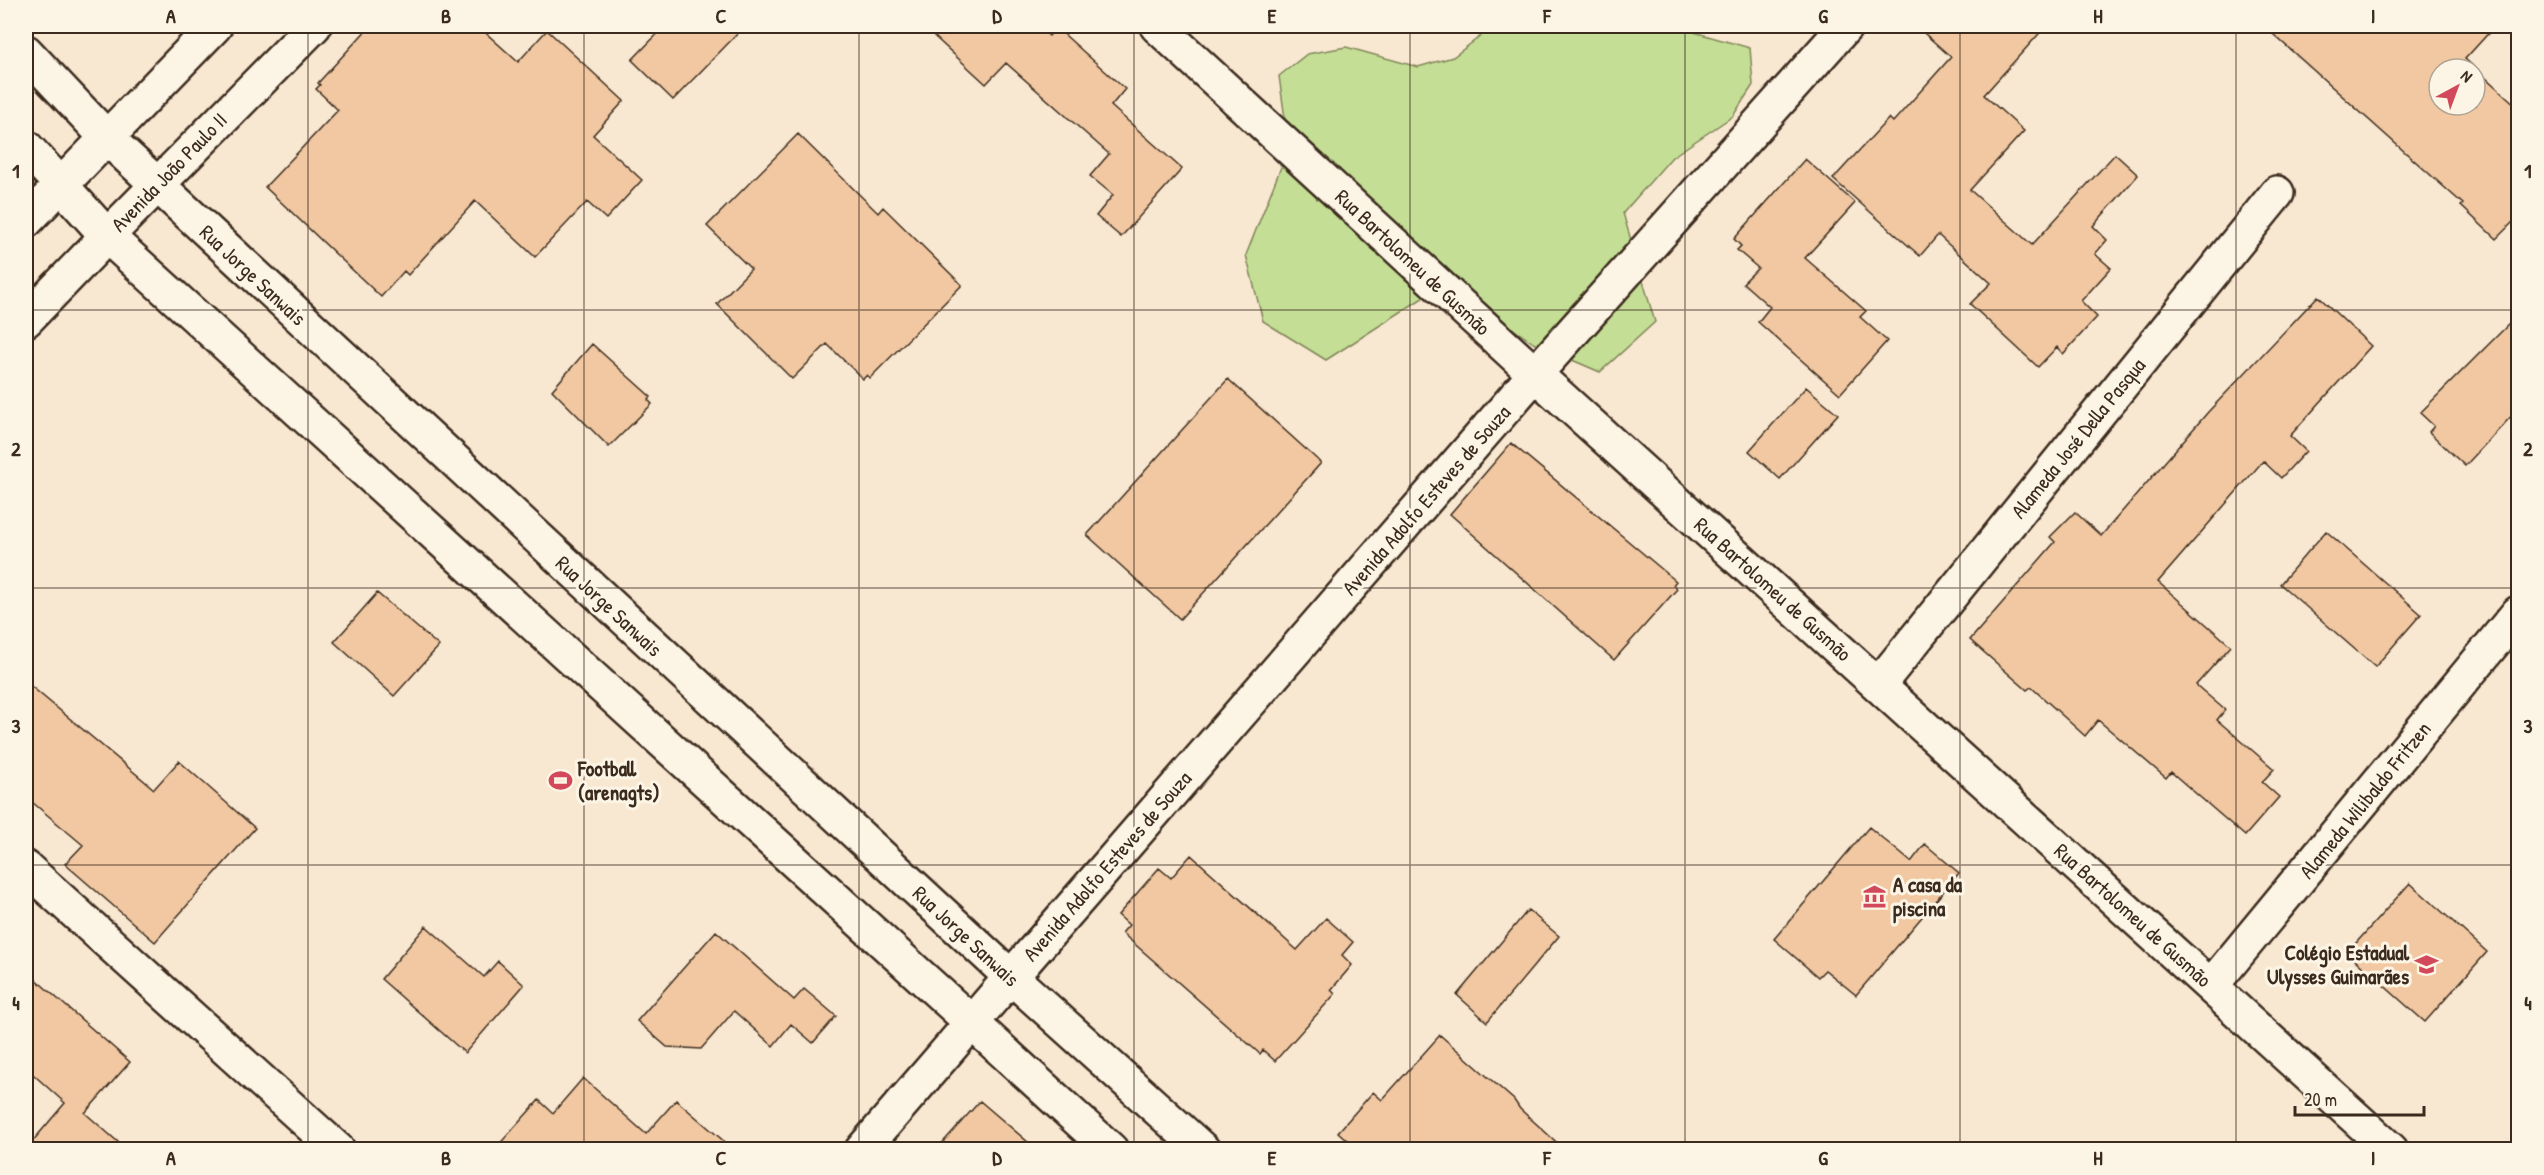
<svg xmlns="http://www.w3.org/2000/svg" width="2544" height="1175" font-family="'Patrick Hand',sans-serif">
<rect width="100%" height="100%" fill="#f9e8d1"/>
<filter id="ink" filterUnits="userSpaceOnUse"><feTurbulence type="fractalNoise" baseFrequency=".0167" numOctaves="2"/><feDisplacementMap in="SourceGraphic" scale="12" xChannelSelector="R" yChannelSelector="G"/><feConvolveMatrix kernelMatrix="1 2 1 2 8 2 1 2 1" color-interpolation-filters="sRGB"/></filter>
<g filter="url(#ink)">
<!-- green -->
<path fill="#c4df95" stroke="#80845a" stroke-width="1.5" d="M 1494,26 L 1673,26 L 1750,48 L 1753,85 L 1733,116 L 1672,157 L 1623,213 L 1655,322 L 1600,372 L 1535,344 L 1446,283 L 1326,360 L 1263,321 L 1246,255 L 1289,147 L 1279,76 L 1307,54 L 1346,47 L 1418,67 L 1453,57 Z"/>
<!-- building -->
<path fill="#f1c8a1" stroke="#3b2a1e" stroke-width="1.5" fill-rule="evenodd" d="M 370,26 L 478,26 L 518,62 L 547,30 L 624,101 L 593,135 L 642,180 L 606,219 L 587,202 L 535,257 L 475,201 L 408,275 L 404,271 L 381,297 L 265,187 L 338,110 L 316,89 L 320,85 L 318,83 Z
M 665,26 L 745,26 L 673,100 L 632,60 Z
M 923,26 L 1040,26 L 1039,27 L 1049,36 L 1056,27 L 1125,89 L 1111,106 L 1182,169 L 1121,237 L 1096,216 L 1113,195 L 1090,176 L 1109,154 L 1006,63 L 986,84 Z
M 1916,26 L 2046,26 L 1984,95 L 2024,131 L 1970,190 L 2032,245 L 2115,154 L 2138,175 L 2093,226 L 2107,240 L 2095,254 L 2111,268 L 2081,301 L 2097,317 L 2063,354 L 2057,347 L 2038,367 L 1970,304 L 1991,283 L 1938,235 L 1920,256 L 1833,179 L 1889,118 L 1893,122 L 1951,57 Z
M 2264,26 L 2495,26 L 2465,59 L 2518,107 L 2518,217 L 2496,239 L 2461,206 L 2463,204 ZM 2439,69 L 2475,69 L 2475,105 L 2439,105 Z
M 798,134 L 878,213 L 883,207 L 962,285 L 870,378 L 867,375 L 863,379 L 827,344 L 792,379 L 717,304 L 751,269 L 707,226 Z
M 1805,159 L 1855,203 L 1805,258 L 1866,311 L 1860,317 L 1887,341 L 1840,394 L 1758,322 L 1770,307 L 1743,283 L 1758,268 L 1737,250 L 1741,246 L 1734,239 Z
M 2318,296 L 2371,346 L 2290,436 L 2306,451 L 2281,478 L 2263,461 L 2158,582 L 2231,646 L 2196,685 L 2225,710 L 2217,720 L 2274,769 L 2262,782 L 2279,797 L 2245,836 L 2171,772 L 2166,778 L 2098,720 L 2085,736 L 2031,687 L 2027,690 L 1970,640 L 2055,542 L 2050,537 L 2075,512 L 2101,536 L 2208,412 Z
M 2518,315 L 2518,409 L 2465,466 L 2429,432 L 2434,426 L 2420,413 Z
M 592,344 L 651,397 L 648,400 L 652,404 L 609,447 L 552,390 Z
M 1228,379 L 1321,463 L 1180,619 L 1087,535 Z
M 1806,387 L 1838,414 L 1780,479 L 1749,451 Z
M 1511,443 L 1676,581 L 1673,585 L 1677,589 L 1614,660 L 1450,514 Z
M 2326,531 L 2421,614 L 2375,667 L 2280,584 Z
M 377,593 L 439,646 L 394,696 L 334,642 Z
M 26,682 L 154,789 L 179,761 L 255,828 L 155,942 L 65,864 L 83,845 L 26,797 Z
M 1869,827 L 1911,862 L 1925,844 L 1959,873 L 1856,995 L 1825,970 L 1818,977 L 1774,939 Z
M 1191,855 L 1297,950 L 1326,918 L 1353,942 L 1342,955 L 1352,965 L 1331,990 L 1335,994 L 1275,1061 L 1263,1050 L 1260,1054 L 1122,933 L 1129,925 L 1118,915 L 1159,868 L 1171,878 Z
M 2410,883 L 2487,952 L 2425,1022 L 2347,953 Z
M 1528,910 L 1559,936 L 1487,1022 L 1457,995 Z
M 426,926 L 484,977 L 498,961 L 524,985 L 465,1053 L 381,979 Z
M 716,931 L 794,1000 L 804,989 L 836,1016 L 813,1043 L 791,1024 L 773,1046 L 734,1011 L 701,1049 L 667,1047 L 637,1021 Z
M 26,971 L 130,1062 L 85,1113 L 126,1149 L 26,1149 L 65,1103 L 26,1068 Z
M 1440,1035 L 1514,1100 L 1520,1109 L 1564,1149 L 1357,1149 L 1338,1132 L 1373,1092 L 1382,1100 Z
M 583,1078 L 646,1134 L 676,1100 L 733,1149 L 495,1149 L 539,1100 L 553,1113 Z
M 980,1101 L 1036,1149 L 937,1149 Z"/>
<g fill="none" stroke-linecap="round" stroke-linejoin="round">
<defs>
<path id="minor" d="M 1157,26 L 1535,374 L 2391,1150
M 26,52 L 106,137
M 26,147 L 61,185 L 26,221
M 26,320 L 107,236
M 1879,684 L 2277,193
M 26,868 L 338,1150
M 1011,977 L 1535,374 L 1846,26
M 2211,986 L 2518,613"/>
<path id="tertiary" d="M 1011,977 L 1203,1150
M 971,1022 L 1111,1150"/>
<path id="secondary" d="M 215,26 L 61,185 L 107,236 L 971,1022
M 106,137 L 1011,977 L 862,1150
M 107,236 L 314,26"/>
</defs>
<!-- minor casing -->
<use href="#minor" stroke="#3b2a1e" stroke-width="38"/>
<!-- tertiary casing -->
<use href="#tertiary" stroke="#3b2a1e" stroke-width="38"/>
<!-- secondary casing -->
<use href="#secondary" stroke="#3b2a1e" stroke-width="38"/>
<!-- minor -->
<use href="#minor" stroke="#fcf5e5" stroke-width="33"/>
<!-- tertiary -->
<use href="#tertiary" stroke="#fcf5e5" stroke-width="33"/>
<!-- secondary -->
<use href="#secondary" stroke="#fcf5e5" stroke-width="33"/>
</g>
</g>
<!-- grid -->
<path fill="none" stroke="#3b2a1e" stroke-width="1.5" stroke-opacity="0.55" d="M 308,26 L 308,1150M 584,26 L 584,1150M 859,26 L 859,1150M 1134,26 L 1134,1150M 1410,26 L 1410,1150M 1685,26 L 1685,1150M 1960,26 L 1960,1150M 2236,26 L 2236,1150M 26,310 L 2518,310M 26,588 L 2518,588M 26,865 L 2518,865"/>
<!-- icons -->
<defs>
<symbol id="stadium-bare" viewBox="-9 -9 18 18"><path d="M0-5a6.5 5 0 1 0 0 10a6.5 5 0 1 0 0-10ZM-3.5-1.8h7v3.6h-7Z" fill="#d1495b" stroke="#fcf5e5" stroke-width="2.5" paint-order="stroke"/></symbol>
<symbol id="museum-bare" viewBox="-9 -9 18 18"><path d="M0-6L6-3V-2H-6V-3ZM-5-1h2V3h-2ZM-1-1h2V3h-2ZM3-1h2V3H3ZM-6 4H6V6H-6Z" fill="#d1495b" stroke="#fcf5e5" stroke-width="2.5" paint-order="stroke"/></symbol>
<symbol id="school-bare" viewBox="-9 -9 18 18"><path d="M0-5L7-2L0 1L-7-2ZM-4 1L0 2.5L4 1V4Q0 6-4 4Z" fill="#d1495b" stroke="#fcf5e5" stroke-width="2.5" paint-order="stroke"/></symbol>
</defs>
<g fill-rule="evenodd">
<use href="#stadium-bare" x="544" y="764" width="33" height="33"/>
<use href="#museum-bare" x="1858" y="880" width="33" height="33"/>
<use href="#school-bare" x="2410" y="948" width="33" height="33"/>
</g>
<g text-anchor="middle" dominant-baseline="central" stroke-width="6" stroke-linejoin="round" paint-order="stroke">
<!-- street labels -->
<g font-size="21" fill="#3b2a1e" stroke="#fcf5e5">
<text transform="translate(169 172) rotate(-46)">Avenida João Paulo II</text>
<text transform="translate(1413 262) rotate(43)">Rua Bartolomeu de Gusmão</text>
<text transform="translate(253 275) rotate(43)">Rua Jorge Sanwais</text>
<text transform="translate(2078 438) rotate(-51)">Alameda José Della Pasqua</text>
<text transform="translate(1426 500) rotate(-49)">Avenida Adolfo Esteves de Souza</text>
<text transform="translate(1773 589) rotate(42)">Rua Bartolomeu de Gusmão</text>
<text transform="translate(609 606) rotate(43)">Rua Jorge Sanwais</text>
<text transform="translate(2365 800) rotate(-51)">Alameda Wilibaldo Fritzen</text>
<text transform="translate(1107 866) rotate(-49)">Avenida Adolfo Esteves de Souza</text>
<text transform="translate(2133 915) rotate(42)">Rua Bartolomeu de Gusmão</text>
<text transform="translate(966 936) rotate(43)">Rua Jorge Sanwais</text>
</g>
<!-- poi labels -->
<g font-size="21" font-weight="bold" fill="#3b2a1e" stroke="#fcf5e5" text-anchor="start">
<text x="578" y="768">Football<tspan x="578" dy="24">(arenagts)</tspan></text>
<text x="1893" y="884">A casa da<tspan x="1893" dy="24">piscina</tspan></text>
<text x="2409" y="952" text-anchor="end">Colégio Estadual<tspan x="2409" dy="24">Ulysses Guimarães</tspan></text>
</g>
</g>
<!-- margin -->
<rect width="2544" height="1175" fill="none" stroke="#fcf5e5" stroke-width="66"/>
<!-- north arrow -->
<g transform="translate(2457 87) rotate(41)"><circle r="28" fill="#fcf5e5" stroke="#afa495" stroke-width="1.5"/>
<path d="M0-4.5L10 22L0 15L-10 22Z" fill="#d1495b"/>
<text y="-9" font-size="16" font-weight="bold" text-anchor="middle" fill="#3b2a1e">N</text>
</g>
<!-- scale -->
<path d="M2295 1106v9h129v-9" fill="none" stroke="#3b2a1e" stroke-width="3"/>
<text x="2304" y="1106" font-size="18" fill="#3b2a1e" stroke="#fcf5e5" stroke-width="4.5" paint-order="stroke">20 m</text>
<rect x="33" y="33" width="2478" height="1109" fill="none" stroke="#3b2a1e" stroke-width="2"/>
<g font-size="20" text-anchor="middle" font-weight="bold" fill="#3b2a1e">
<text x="171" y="23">A</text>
<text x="446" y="23">B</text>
<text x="721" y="23">C</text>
<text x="997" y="23">D</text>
<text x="1272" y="23">E</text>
<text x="1547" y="23">F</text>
<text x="1823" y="23">G</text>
<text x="2098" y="23">H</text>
<text x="2373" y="23">I</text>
<text x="16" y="178">1</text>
<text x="2528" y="178">1</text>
<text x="16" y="456">2</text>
<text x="2528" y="456">2</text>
<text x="16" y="733">3</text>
<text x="2528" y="733">3</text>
<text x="16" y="1010">4</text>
<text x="2528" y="1010">4</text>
<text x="171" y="1165">A</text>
<text x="446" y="1165">B</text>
<text x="721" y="1165">C</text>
<text x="997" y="1165">D</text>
<text x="1272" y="1165">E</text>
<text x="1547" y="1165">F</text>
<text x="1823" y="1165">G</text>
<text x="2098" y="1165">H</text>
<text x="2373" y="1165">I</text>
</g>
</svg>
